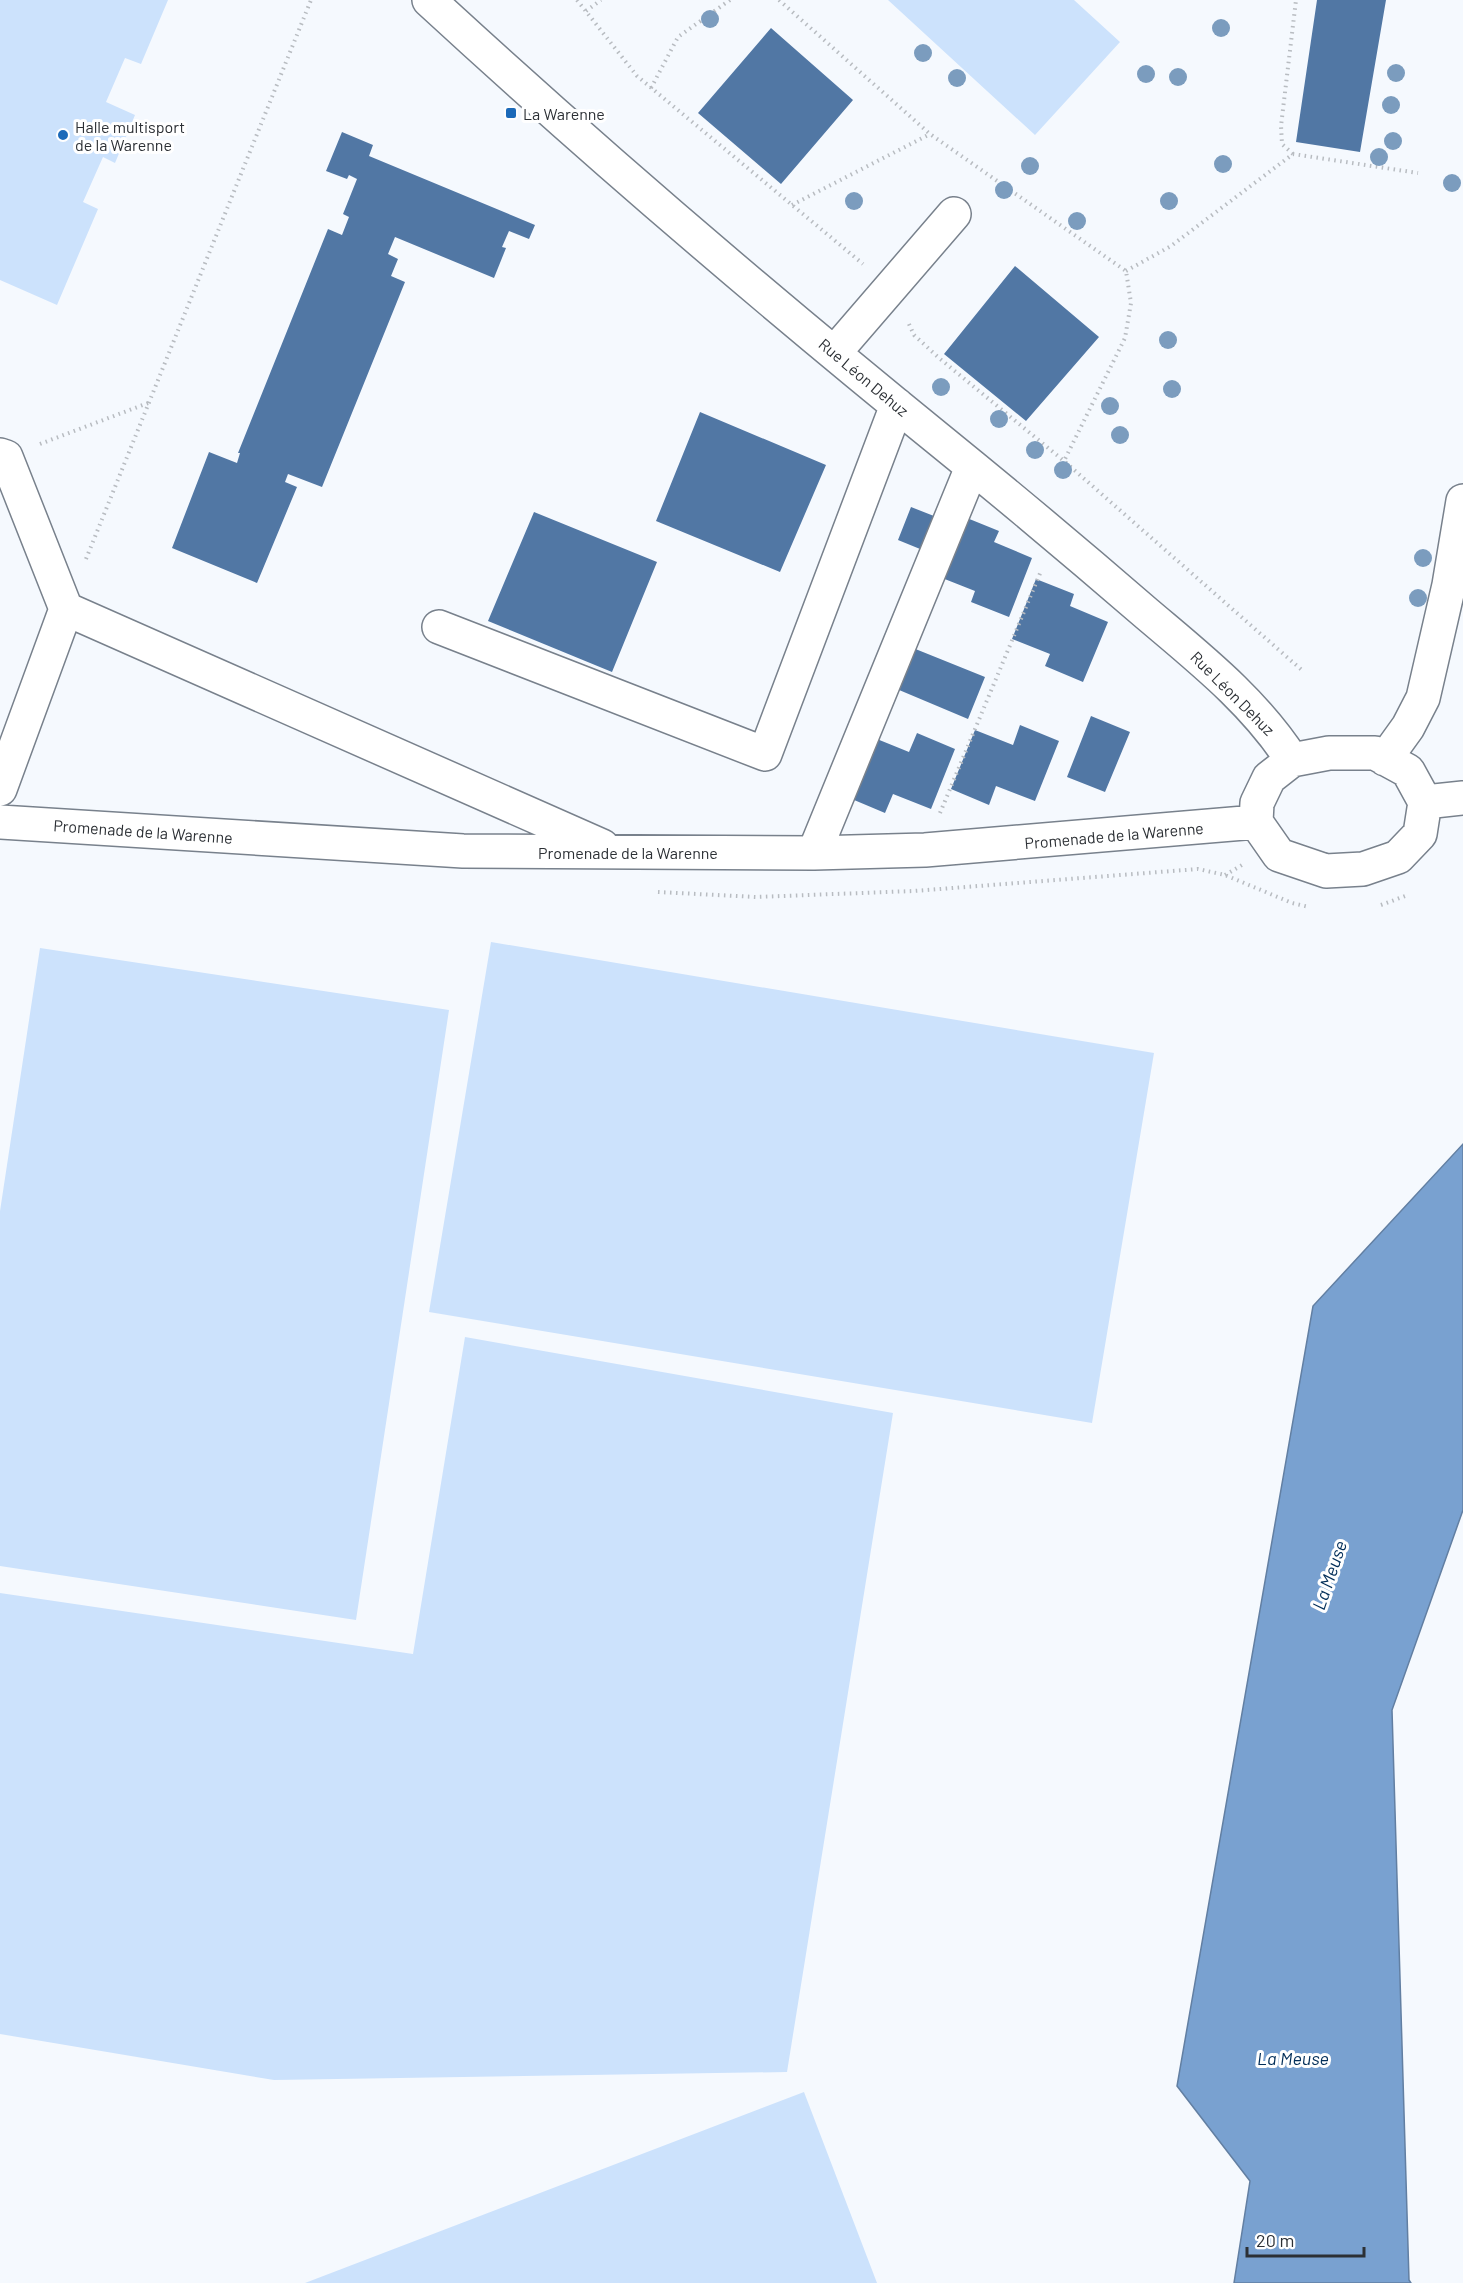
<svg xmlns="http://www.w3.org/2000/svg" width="1463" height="2283" font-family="Barlow,sans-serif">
<rect width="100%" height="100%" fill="#f5f9fe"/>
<!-- green -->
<path fill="#cce2fc" d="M 0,0 L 168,0 L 141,64 L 125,58 L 106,102 L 135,115 L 115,163 L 103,157 L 83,202 L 98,209 L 57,305 L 0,280 Z
M 888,0 L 1074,0 L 1120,42 L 1035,135 Z
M 491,942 L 1154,1053 L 1092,1423 L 429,1312 Z
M 40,948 L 449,1010 L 356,1620 L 0,1566 L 0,1211 Z
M 465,1337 L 893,1413 L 787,2072 L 274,2080 L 0,2034 L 0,1593 L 413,1654 Z
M 804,2092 L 877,2283 L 305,2283 Z"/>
<!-- water -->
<path fill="#79a1d0" stroke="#627fa2" stroke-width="1.5" d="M 1463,1144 L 1463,1510 L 1392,1710 L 1409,2280 L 1411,2283 L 1234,2283 L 1250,2181 L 1177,2086 L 1313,1306 Z"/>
<!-- building -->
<path fill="#5177a4" d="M 1317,0 L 1386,0 L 1360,152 L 1296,142 Z
M 771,28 L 853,100 L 781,184 L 698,113 Z
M 342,132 L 373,145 L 369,156 L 535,225 L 529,239 L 509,231 L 502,247 L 506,248 L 494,278 L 395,237 L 388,254 L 398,259 L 391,276 L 405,282 L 322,487 L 288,474 L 285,482 L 297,487 L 257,583 L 172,548 L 209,452 L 237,463 L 240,453 L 238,453 L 328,229 L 342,235 L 349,217 L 343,214 L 357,179 L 349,175 L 347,179 L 326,171 Z
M 1015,266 L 1099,337 L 1026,421 L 944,354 Z
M 700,412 L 826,465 L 780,572 L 656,521 Z
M 911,507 L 939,518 L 925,551 L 898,540 Z
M 534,512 L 657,562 L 612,672 L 488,621 Z
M 962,516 L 999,531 L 994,542 L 1032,558 L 1009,617 L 971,602 L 975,591 L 937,576 Z
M 1036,579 L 1074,594 L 1070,606 L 1108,622 L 1083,682 L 1045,666 L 1050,654 L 1012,639 Z
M 908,646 L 985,677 L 968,719 L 892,687 Z
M 1091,716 L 1130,732 L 1105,792 L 1067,777 Z
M 1020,725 L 1059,741 L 1035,801 L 996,786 L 989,805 L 951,789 L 975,730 L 1013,745 Z
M 917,733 L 955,749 L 931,809 L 893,794 L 885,813 L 847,797 L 872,737 L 909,752 Z"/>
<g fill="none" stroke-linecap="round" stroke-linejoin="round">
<defs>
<path id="minor" d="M 429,0 C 595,153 767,300 942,442 C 1011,498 1079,555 1146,613 C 1199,658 1254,701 1292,760
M 835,352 L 954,214
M 0,455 L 6,457 L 66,609
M 439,627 L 765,754 L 897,405
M 1329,753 L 1375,753 L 1408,771 L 1425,802 L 1420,834 L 1398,857 L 1363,869 L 1326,871 L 1279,855 L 1256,822 L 1257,803 L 1269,778 L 1292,760 Z
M 1385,759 L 1408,727 L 1423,698 L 1449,585 L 1463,501
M 0,789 L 66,609 L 602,846
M 1425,802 L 1463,798
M 0,822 L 463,851 L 814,853 L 925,850 L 1256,822
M 814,853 L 972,467"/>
</defs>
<!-- minor casing -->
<use href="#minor" stroke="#78818c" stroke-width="36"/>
<!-- path -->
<path stroke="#b8bcc1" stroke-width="4" stroke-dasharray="1.5 4.5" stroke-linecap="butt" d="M 577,0 L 637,76 L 863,264
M 779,0 L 930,134 L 1126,271 L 1131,303 L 1125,338 L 1064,461
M 586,11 L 601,0
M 651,88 L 678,37 L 730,0
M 1293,154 L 1282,144 L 1281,126 L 1296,0
M 792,205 L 930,134
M 1126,271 L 1171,246 L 1293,154 L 1418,173
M 909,324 L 914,335 L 939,358 L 1064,461 L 1304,672
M 40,444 L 148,403
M 86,559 L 311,0
M 940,813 L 1041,571
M 1225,875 L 1242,865
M 658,892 L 756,897 L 914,891 L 1198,869 L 1225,875 L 1292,903 L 1309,907
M 1381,905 L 1408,895"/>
<!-- minor -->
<use href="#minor" stroke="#fff" stroke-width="33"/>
</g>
<!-- trees -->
<g fill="#7b9cbe">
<circle cx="710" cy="19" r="9"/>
<circle cx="1221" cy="28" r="9"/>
<circle cx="923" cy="53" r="9"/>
<circle cx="1396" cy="73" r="9"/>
<circle cx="1146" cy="74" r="9"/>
<circle cx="1178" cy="77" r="9"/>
<circle cx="957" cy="78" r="9"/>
<circle cx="1391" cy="105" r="9"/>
<circle cx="1393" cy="141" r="9"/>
<circle cx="1379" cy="157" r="9"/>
<circle cx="1223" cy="164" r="9"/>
<circle cx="1030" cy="166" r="9"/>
<circle cx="1452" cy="183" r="9"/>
<circle cx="1004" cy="190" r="9"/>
<circle cx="854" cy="201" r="9"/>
<circle cx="1169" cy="201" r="9"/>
<circle cx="1077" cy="221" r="9"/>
<circle cx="1168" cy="340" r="9"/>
<circle cx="941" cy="387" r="9"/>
<circle cx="1172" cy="389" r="9"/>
<circle cx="1110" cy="406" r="9"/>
<circle cx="999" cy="419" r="9"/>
<circle cx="1120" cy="435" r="9"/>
<circle cx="1035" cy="450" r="9"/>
<circle cx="1063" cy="470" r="9"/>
<circle cx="1423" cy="558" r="9"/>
<circle cx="1418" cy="598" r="9"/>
</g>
<!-- markers -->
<g fill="#1c6ab9" stroke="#fff" stroke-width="2">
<rect x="505" y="107" width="12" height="12" rx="3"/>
<circle cx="63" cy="135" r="6"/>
</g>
<g text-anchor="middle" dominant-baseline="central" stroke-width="6" stroke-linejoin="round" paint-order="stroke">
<!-- poi labels -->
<g font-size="16" fill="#2c3035" stroke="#fff" text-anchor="start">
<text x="523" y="113">La Warenne</text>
<text x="75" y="126">Halle multisport<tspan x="75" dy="18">de la Warenne</tspan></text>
</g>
<!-- street labels -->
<g font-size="16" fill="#2c3035" stroke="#fff">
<text transform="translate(864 377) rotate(40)">Rue Léon Dehuz</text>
<text transform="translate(1233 693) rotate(45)">Rue Léon Dehuz</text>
<text transform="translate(143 831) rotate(4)">Promenade de la Warenne</text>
<text transform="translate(1114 835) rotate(-5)">Promenade de la Warenne</text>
<text x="628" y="852">Promenade de la Warenne</text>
</g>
<!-- water labels -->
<g font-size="18" font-style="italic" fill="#022e59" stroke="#fff">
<text transform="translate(1329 1575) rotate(-71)">La Meuse</text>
<text x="1293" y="2058">La Meuse</text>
</g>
</g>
<!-- scale -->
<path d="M1247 2247v9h117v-9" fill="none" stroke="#2c3035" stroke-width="3"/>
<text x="1256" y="2247" font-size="18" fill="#2c3035" stroke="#ffffff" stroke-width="4.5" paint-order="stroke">20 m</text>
</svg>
